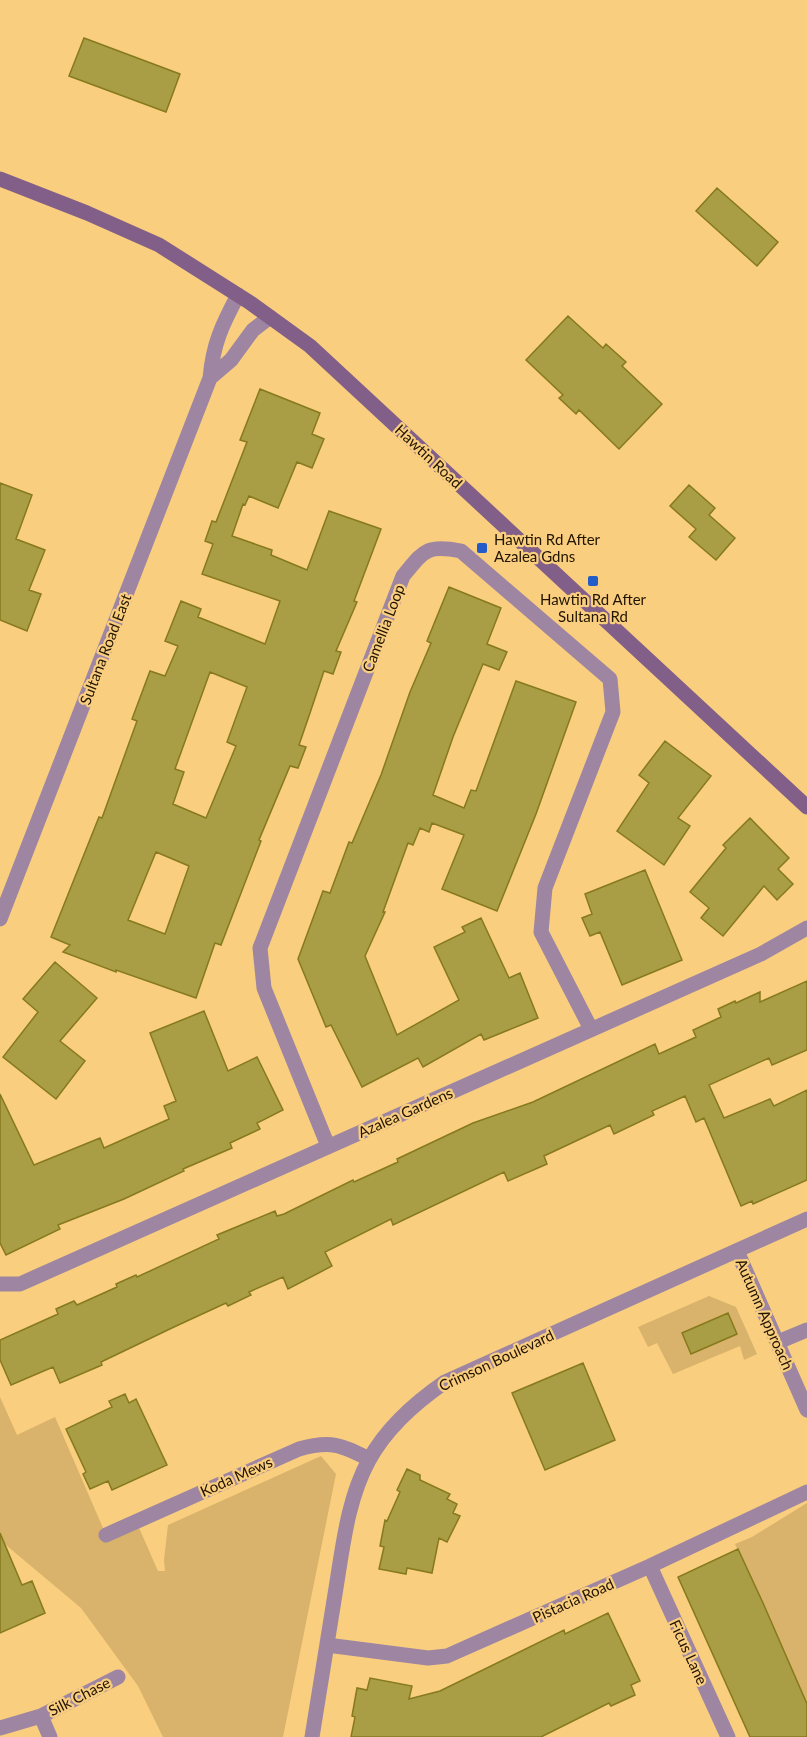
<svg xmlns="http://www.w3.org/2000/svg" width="807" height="1737" font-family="Lato,sans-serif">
<rect width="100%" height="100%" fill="#face7f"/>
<!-- green -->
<path fill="#d9b26b" d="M 709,1296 L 736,1307 L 757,1354 L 744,1360 L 740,1346 L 673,1374 L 657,1343 L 648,1347 L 638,1327 Z
M 0,1397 L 17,1435 L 55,1417 L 106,1535 L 136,1521 L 158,1571 L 165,1571 L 164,1560 L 168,1525 L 321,1456 L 336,1474 L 283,1737 L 163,1737 L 138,1686 L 81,1608 L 0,1540 Z
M 807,1503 L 807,1704 L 735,1544 L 752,1537 Z"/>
<!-- building -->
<path fill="#a99d45" stroke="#867a1c" stroke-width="1.5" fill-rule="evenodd" d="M 84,38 L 180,74 L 166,112 L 69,76 Z
M 717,188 L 778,242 L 757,266 L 696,211 Z
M 568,316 L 603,348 L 606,344 L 626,362 L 622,366 L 662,404 L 619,449 L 579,410 L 576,414 L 559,398 L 563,395 L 526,360 Z
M 260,389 L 320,413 L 312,434 L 324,439 L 312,468 L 297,462 L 278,508 L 249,496 L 245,505 L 243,504 L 232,536 L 272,550 L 271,555 L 307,570 L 329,511 L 381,529 L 354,601 L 357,602 L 336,651 L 341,652 L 333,674 L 324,671 L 310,713 L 299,745 L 306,747 L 298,768 L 290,766 L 259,840 L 261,841 L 221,945 L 215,943 L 196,998 L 116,970 L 116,972 L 63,952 L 70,945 L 51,937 L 99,817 L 102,818 L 137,721 L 132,719 L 150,671 L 165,676 L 178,646 L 165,641 L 181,601 L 201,609 L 198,617 L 265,644 L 280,601 L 202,574 L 213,544 L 205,541 L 212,521 L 216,522 L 247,442 L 240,440 ZM 210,672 L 247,687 L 227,742 L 236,746 L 206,818 L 173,804 L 184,772 L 175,769 ZM 156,852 L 189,866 L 165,934 L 128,920 Z
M 0,483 L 32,495 L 16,539 L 45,550 L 29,590 L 41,594 L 27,631 L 0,620 Z
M 689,485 L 715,508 L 709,515 L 735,538 L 716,560 L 689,537 L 696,529 L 670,506 Z
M 449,587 L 501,608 L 487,644 L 507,652 L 499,670 L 483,664 L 453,737 L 433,795 L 464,808 L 471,790 L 476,791 L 516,681 L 576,702 L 536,814 L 497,911 L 442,889 L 464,835 L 432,823 L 429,832 L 420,828 L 413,845 L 408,843 L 383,912 L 385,912 L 365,956 L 397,1035 L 459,1000 L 434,947 L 465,932 L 462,927 L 481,918 L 509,978 L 520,973 L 538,1018 L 484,1040 L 481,1034 L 423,1067 L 418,1058 L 362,1087 L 331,1025 L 326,1027 L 298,959 L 323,891 L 330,893 L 349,842 L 352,843 L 381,775 L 410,692 L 431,643 L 427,641 Z
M 665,741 L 711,776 L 678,818 L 690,826 L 664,865 L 617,831 L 649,783 L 639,775 Z
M 750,818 L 789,858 L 778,869 L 793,884 L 777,900 L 764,886 L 723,936 L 701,918 L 709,908 L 690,892 L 726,848 L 723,845 Z
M 645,870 L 682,960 L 622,985 L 600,932 L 590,936 L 582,918 L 592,914 L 585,894 Z
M 55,962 L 97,998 L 60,1041 L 85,1061 L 56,1099 L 3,1057 L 38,1012 L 23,999 Z
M 807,981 L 807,1050 L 772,1065 L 769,1058 L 709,1085 L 724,1118 L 770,1099 L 774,1106 L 807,1090 L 807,1180 L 753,1204 L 752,1201 L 741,1206 L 704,1118 L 696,1122 L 685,1096 L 652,1111 L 654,1115 L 614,1134 L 610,1125 L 544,1156 L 547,1164 L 508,1181 L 504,1172 L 393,1225 L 391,1219 L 325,1252 L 332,1266 L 288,1289 L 283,1277 L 249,1292 L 251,1295 L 228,1306 L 226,1303 L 174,1327 L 101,1362 L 102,1365 L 60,1383 L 53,1367 L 11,1385 L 0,1360 L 0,1340 L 58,1314 L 56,1309 L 74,1301 L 77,1305 L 117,1287 L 116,1284 L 136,1275 L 137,1277 L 219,1239 L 217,1235 L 275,1211 L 277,1216 L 284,1214 L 353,1180 L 354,1182 L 398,1162 L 397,1159 L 473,1123 L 533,1102 L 655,1044 L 659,1054 L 696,1037 L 693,1030 L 721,1017 L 718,1009 L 735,1001 L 736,1003 L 760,992 L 760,1002 Z
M 204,1011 L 228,1071 L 257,1057 L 283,1110 L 257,1123 L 260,1129 L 230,1143 L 232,1148 L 183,1169 L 184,1171 L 124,1199 L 58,1225 L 60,1229 L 6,1255 L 0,1243 L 0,1094 L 34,1165 L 100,1138 L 104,1148 L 169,1119 L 164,1106 L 176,1101 L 150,1033 Z
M 728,1313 L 737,1334 L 691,1354 L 682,1333 Z
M 583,1363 L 615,1440 L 545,1470 L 512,1393 Z
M 125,1394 L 129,1403 L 136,1399 L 167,1465 L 112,1490 L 108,1481 L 90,1489 L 83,1474 L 86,1472 L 66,1429 L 112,1407 L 109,1401 Z
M 407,1469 L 420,1475 L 420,1480 L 450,1494 L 447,1499 L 457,1504 L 453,1513 L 460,1516 L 447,1542 L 439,1538 L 432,1573 L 407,1568 L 406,1574 L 379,1569 L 384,1547 L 380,1546 L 385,1520 L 387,1521 L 400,1492 L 397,1490 Z
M 0,1533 L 22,1585 L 32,1581 L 45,1613 L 0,1633 Z
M 738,1549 L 763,1603 L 807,1704 L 807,1737 L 750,1737 L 678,1577 Z
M 608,1613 L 640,1681 L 631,1685 L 635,1695 L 611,1706 L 609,1703 L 541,1737 L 351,1737 L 355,1717 L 352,1716 L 357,1688 L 367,1690 L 370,1678 L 412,1686 L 409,1699 L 440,1691 L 564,1630 L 565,1634 Z"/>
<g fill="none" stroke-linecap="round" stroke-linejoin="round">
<!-- minor -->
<path stroke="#9e86a2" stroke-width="15" d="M 328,1146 L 264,988 L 260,948 L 403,576 C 424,551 426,544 461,551 L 610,679 L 613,712 L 545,888 L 541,932 L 591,1029
M 737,1251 L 807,1410
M 0,1284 L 20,1284 L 761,954 L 807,928
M 778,1342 L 807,1330
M 106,1535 L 299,1449 C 331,1440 341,1445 369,1459
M 650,1566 L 728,1737
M 327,1645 L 428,1658 L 447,1656 L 650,1566 L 807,1492
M 41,1716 L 50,1737
M 0,1728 L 41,1716 L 118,1677
M 312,1737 C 320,1687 328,1638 336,1588 C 343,1545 348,1498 369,1460 C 386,1429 416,1402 445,1382 L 807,1219"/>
<!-- tertiary -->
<path stroke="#9e86a2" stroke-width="15" d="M 210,378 L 231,360 L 253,330 L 270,317
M 0,919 L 210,378 C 213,344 222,325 238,295"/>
<!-- secondary -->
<path stroke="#825f88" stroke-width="15" d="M 0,179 L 87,213 L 159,245 L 249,302 L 310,346 L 807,807"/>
</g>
<!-- markers -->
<g fill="#215cc9" stroke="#face7f" stroke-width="2">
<rect x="476" y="542" width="12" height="12" rx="3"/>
<rect x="587" y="575" width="12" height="12" rx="3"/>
</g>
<g text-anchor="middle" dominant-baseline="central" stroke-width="4.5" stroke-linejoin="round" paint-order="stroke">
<!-- street labels -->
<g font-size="15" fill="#211400" stroke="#face7f">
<text transform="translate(429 456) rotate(43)">Hawtin Road</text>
<text transform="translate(383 628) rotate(-69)">Camellia Loop</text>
<text transform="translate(105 649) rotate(-69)">Sultana Road East</text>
<text transform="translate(405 1112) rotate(-24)">Azalea Gardens</text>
<text transform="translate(765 1314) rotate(66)">Autumn Approach</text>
<text transform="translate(496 1360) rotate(-25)">Crimson Boulevard</text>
<text transform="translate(236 1476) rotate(-24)">Koda Mews</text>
<text transform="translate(573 1600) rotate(-24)">Pistacia Road</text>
<text transform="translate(689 1652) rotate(65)">Ficus Lane</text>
<text transform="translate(79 1696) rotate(-27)">Silk Chase</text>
</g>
<!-- poi labels -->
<g font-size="15" fill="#211400" stroke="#face7f" text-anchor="start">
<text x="494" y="539">Hawtin Rd After<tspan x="494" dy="17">Azalea Gdns</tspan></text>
<text x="593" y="599" text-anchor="middle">Hawtin Rd After<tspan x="593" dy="17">Sultana Rd</tspan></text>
</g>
</g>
</svg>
